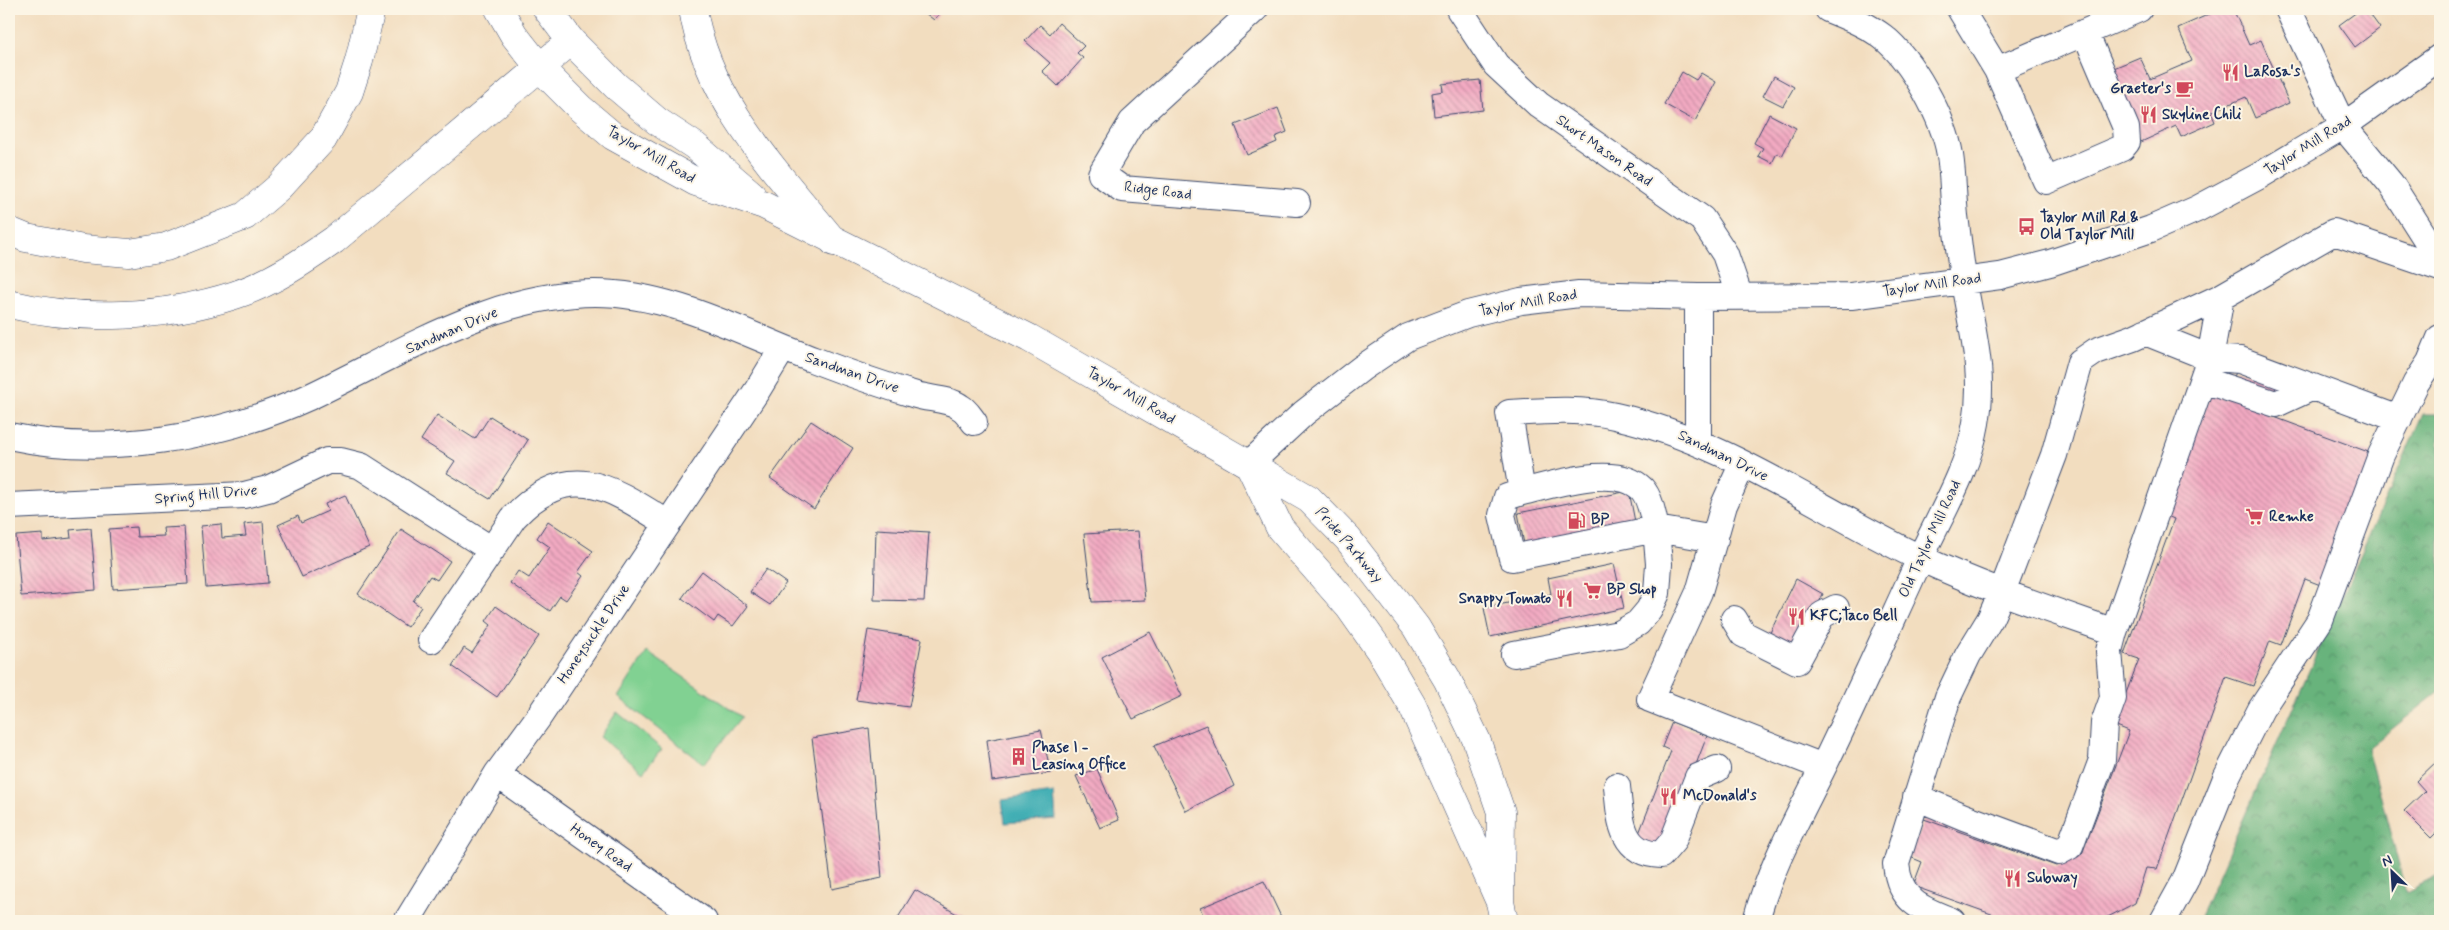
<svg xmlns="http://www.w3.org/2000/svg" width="2449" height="930" font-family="Mynerve,sans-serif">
<defs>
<pattern id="forest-crowns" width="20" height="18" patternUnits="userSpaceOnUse" patternTransform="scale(1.25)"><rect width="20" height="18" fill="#68b37c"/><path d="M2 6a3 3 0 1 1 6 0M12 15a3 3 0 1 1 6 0" fill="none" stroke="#559269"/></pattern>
<pattern id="building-back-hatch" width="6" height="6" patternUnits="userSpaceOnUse" patternTransform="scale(1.25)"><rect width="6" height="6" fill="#f3aac2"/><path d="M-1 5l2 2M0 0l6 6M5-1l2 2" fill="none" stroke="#c48ba1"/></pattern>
</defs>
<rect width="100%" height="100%" fill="#fcf5e5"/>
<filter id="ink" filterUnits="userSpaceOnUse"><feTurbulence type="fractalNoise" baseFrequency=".02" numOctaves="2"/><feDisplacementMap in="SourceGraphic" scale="10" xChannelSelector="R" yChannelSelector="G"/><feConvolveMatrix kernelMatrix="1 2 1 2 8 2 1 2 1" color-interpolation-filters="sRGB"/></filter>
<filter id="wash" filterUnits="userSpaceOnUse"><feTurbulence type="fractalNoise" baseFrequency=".0096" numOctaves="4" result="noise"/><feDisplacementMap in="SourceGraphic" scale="20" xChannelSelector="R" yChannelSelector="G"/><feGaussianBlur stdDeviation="1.12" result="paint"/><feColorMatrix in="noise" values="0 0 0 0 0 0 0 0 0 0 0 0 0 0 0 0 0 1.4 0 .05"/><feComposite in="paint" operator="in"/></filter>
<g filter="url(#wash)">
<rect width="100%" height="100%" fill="#f2ddbf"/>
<!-- grass -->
<path fill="#81d192" stroke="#4e8078" d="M 647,652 L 742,717 L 704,764 L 618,697 Z
M 617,712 L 662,749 L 643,772 L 600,737 Z"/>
<!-- forest -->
<path fill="url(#forest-crowns)" stroke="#42716d" d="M 2423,414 L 2440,414 L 2440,691 L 2368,748 L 2406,892 L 2440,875 L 2440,921 L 2198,921 Z"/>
<!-- water -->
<path fill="#3aacb2" stroke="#2a6e88" d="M 1054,793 L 1056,819 L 1005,823 L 1002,800 Z"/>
<g id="blocks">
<!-- building -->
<path fill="url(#building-back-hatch)" d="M 920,9 L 944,9 L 934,20 Z
M 2221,9 L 2233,9 L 2249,45 L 2261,40 L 2289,103 L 2255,118 L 2246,97 L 2211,112 L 2215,122 L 2181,137 L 2176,126 L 2141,142 L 2109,70 L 2140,57 L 2150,79 L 2192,61 L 2178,28 Z
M 2361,9 L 2366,9 L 2380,28 L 2355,47 L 2339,25 Z
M 1059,23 L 1084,46 L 1077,53 L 1083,58 L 1058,86 L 1042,71 L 1050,63 L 1025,41 L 1040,25 L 1050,34 Z
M 1682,72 L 1696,80 L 1701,73 L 1716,82 L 1695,121 L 1664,104 Z
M 1774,76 L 1794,87 L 1783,106 L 1763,96 Z
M 1480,80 L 1483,110 L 1434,116 L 1432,93 L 1443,91 L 1442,84 Z
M 1278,108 L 1287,132 L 1275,137 L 1277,142 L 1247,155 L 1235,125 Z
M 1769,114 L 1796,128 L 1782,156 L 1777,153 L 1772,163 L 1758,156 L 1763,148 L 1754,143 Z
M 2237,369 L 2277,384 L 2266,414 L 2379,456 L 2323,586 L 2305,579 L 2281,645 L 2270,641 L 2253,686 L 2226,677 L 2157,869 L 2146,868 L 2135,903 L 2100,921 L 2011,921 L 1913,886 L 1922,862 L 1910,857 L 1924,819 L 2056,866 L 2082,854 L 2129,731 L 2114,725 L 2139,659 L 2124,654 L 2174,519 L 2165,515 L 2211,393 L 2226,399 Z
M 437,415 L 475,439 L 490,416 L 528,440 L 490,499 L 447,473 L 455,461 L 421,440 Z
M 811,421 L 853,448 L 814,509 L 770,478 Z
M 1629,491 L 1636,527 L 1525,549 L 1518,513 Z
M 345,495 L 369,547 L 302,577 L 278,525 L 298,516 L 301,523 L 328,511 L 325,504 Z
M 548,521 L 593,551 L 578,572 L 583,576 L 566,600 L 560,596 L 550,611 L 510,583 L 518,571 L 529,578 L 550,547 L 537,538 Z
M 263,522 L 268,583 L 206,588 L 201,526 L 221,524 L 222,538 L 246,536 L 244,524 Z
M 136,527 L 137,537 L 164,536 L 163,528 L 184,527 L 188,584 L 113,589 L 109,529 Z
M 91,528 L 96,590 L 21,596 L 16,536 L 43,534 L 43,541 L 71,538 L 70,530 Z
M 401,529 L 450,561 L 437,580 L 430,576 L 413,601 L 421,607 L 407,627 L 358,594 Z
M 876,529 L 929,532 L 924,601 L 874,600 Z
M 1138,531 L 1145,600 L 1092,602 L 1084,534 Z
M 1614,564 L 1624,608 L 1490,637 L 1484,608 L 1551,594 L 1548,578 Z
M 766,569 L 786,583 L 770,605 L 750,592 Z
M 702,571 L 748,606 L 733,626 L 718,616 L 714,622 L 682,598 Z
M 1796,579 L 1823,594 L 1796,653 L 1767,639 Z
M 496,606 L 539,636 L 497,697 L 452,666 L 464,648 L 472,653 L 491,625 L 486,621 Z
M 868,630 L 922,639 L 909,707 L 856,700 Z
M 1150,632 L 1182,696 L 1133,719 L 1102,657 Z
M 1672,722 L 1707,736 L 1662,852 L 1636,841 L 1671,751 L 1662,747 Z
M 1206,725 L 1234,786 L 1186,811 L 1154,746 Z
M 869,728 L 882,878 L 832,889 L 812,738 Z
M 1041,730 L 1051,773 L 992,781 L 987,740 Z
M 2438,760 L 2440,762 L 2440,829 L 2431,838 L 2404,811 L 2425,791 L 2416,781 Z
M 1097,769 L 1119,820 L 1100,828 L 1076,776 Z
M 1264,881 L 1283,921 L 1206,921 L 1200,908 Z
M 915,890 L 969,921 L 896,921 Z"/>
</g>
</g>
<g filter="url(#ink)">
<use href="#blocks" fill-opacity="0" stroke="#3b496d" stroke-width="1"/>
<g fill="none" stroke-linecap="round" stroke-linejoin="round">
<defs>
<path id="minor" d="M 1255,9 L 1132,122 L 1101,174 L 1122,189 L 1297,203
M 1459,9 L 1496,65 L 1539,105 L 1702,219 L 1725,254 L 1739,295
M 1960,9 L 1997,70 L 2046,181 L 2122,148 L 2127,142 L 2126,128 L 2085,32
M 2288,9 L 2343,126 L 2391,184 L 2440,261
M 1997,70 L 2139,9
M 1698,297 L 1698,441
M 2145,332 L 2210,358 L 2240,360 L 2399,419
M 2203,380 L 2276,404 L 2313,387
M 9,436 C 106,457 219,438 309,397 C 400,354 491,294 595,293 C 673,293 744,334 814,360 C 848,373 882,385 916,395 C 929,399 950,399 960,407 C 966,410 970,417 974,422
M 1249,464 L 1304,413 L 1362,368 L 1408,337 L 1468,314 L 1521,301 L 1579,294 L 1698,297 L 1851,296 L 2000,276 L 2050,263 L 2151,229 L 2197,209 L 2259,176 L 2343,126 L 2440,57
M 1742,465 L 1724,505 L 1699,592 L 1650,699 L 1823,767
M 9,506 L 244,495 L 268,489 L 327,461 L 341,461 L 361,466 L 492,550
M 1715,539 L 1656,529 C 1653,517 1651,499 1642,489 C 1617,463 1553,485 1522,492 L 1509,413 C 1545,411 1580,408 1615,416 C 1725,440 1819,510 1920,558 C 1982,587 2049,609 2114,632
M 1734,619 L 1743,634 L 1797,661 L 1822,615 L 1836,608
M 431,640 L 514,517 C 570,458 611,488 667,523
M 1514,654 L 1619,634 L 1638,623 L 1649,610 L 1657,593 L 1659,564 L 1656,529 L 1512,558 L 1502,515 L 1507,497 L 1522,492
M 497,774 L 704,921
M 1617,786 C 1620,818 1620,854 1661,855 L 1673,841 L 1698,777 L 1717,769
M 1916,797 L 1964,817 L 2059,852 L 2070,846 L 2102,760 L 2104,723 L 2113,698 L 2109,651 L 2114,632 L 2210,358 L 2221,297
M 407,921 L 497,774 L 538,718 L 758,389 L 783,348
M 1756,921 C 1771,862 1804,808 1830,753 C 1861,689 1890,624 1920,559 C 1940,515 1968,471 1976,423 C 1985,372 1972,331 1964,282 C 1960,260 1958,238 1955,216 C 1953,196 1953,175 1950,155 C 1944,118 1912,60 1883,37 C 1866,24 1847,17 1828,9
M 1952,921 C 1921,909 1900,902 1896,864 L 1948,697 L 1968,655 L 1990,619 L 2002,592 L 2054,455 L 2080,362 L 2096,351 L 2133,338 L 2221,297 L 2334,232 L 2440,268
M 2163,921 L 2185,881 L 2226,778 L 2261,709 L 2320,620 L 2381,455 L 2416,383 L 2430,362 L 2440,338"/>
<path id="major" d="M 499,9 L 514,35 L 540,68 L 580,108 L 613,136 L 696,182 L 764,205 L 1029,338 L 1309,499 L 1348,539 L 1416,627 L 1447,679 L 1476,739 L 1501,812 L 1500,902
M 547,9 L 571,41 L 616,86 L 657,121 L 695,146 L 751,194
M 1249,464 L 1280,528 L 1349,607 L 1380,651 L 1412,705 L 1500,902 L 1504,921"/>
<path id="highway" d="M 693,9 C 707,101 778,173 834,242
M 9,231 L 26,238 L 83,249 L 129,253 L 166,247 L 245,216 L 279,187 L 323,139 L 349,92 L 359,61 L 371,9
M 9,304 C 82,322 163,318 235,295 C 271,283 304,261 334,240 L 571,41"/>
</defs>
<!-- minor casing -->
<use href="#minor" stroke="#3b496d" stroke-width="28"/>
<!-- major casing -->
<use href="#major" stroke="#3b496d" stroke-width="29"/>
<!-- highway casing -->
<use href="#highway" stroke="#3b496d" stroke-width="29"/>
<!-- minor -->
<use href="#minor" stroke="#fff" stroke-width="26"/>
<!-- major -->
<use href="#major" stroke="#fff" stroke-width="28"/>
<!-- highway -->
<use href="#highway" stroke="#fff" stroke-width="28"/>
</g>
</g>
<!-- icons -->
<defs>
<symbol id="restaurant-bare" viewBox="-9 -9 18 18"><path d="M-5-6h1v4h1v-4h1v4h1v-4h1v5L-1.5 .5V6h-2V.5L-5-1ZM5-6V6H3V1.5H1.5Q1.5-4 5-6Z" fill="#d1495b" stroke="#fcf5e5" stroke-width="2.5" paint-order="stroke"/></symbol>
<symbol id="cafe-bare" viewBox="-9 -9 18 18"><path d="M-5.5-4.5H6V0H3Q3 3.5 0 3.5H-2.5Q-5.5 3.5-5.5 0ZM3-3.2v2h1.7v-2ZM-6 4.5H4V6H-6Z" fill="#d1495b" stroke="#fcf5e5" stroke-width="2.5" paint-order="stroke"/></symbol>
<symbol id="bus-bare" viewBox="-9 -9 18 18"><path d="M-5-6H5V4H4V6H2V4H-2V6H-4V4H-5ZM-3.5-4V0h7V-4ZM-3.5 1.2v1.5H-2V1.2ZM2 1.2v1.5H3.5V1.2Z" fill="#d1495b" stroke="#fcf5e5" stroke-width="2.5" paint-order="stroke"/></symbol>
<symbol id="supermarket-bare" viewBox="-9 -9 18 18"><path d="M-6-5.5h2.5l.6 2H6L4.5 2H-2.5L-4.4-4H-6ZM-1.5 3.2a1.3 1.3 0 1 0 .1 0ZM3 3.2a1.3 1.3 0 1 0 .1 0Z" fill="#d1495b" stroke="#fcf5e5" stroke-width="2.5" paint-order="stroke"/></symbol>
<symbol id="fuel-bare" viewBox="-9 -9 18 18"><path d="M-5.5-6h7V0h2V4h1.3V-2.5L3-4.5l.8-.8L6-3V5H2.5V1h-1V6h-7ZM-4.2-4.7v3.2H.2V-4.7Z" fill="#d1495b" stroke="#fcf5e5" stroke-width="2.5" paint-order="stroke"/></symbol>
<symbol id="building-bare" viewBox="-9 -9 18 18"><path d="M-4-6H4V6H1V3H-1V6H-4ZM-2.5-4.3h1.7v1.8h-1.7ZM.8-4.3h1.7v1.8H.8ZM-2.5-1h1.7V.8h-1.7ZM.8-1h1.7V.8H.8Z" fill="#d1495b" stroke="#fcf5e5" stroke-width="2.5" paint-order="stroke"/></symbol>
</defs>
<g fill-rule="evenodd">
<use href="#restaurant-bare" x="2218" y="60" width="25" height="25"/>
<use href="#cafe-bare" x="2172" y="76" width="25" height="25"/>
<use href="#restaurant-bare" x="2136" y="102" width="25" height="25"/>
<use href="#bus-bare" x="2014" y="214" width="25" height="25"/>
<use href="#supermarket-bare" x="2242" y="504" width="25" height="25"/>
<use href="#fuel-bare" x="1564" y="508" width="25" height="25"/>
<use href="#supermarket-bare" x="1580" y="578" width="25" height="25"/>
<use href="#restaurant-bare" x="1552" y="586" width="25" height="25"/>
<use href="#restaurant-bare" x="1784" y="604" width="25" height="25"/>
<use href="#building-bare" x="1006" y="744" width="25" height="25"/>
<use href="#restaurant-bare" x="1656" y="784" width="25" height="25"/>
<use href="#restaurant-bare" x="2000" y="866" width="25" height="25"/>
</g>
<g text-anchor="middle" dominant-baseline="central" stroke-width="4" stroke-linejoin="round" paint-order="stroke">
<!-- poi labels -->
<g font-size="15" font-weight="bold" fill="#1b2f5e" stroke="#fcf5e5" text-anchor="start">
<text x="2244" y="72">LaRosa's</text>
<text x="2171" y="89" text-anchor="end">Graeter's</text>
<text x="2162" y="115">Skyline Chili</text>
<text x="2040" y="218">Taylor Mill Rd &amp;<tspan x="2040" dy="17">Old Taylor Mill</tspan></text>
<text x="2269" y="517">Remke</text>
<text x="1591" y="520">BP</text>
<text x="1607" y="590">BP Shop</text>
<text x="1551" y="599" text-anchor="end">Snappy Tomato</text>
<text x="1810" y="616">KFC;Taco Bell</text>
<text x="1032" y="748">Phase I -<tspan x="1032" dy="17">Leasing Office</tspan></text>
<text x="1683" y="796">McDonald's</text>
<text x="2027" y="878">Subway</text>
</g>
<!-- street labels -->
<g font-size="15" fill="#1b2f5e" stroke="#fcf5e5">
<text transform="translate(2308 146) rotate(-32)">Taylor Mill Road</text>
<text transform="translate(1604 151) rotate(35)">Short Mason Road</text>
<text transform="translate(651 155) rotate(30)">Taylor Mill Road</text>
<text transform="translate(1158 191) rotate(7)">Ridge Road</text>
<text transform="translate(1932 285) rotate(-8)">Taylor Mill Road</text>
<text transform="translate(1528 303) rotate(-10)">Taylor Mill Road</text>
<text transform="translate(452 331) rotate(-23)">Sandman Drive</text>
<text transform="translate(852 373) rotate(19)">Sandman Drive</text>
<text transform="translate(1131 396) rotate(30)">Taylor Mill Road</text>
<text transform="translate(1723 456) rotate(26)">Sandman Drive</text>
<text transform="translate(206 495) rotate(-5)">Spring Hill Drive</text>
<text transform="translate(1930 539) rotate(-65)">Old Taylor Mill Road</text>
<text transform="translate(1349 545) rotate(49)">Pride Parkway</text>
<text transform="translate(594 634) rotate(-56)">Honeysuckle Drive</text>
<text transform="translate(601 848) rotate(35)">Honey Road</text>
</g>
</g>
<!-- margin -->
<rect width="2449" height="930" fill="none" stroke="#fcf5e5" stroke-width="30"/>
<!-- north arrow -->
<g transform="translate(2392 872) rotate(335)" stroke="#fcf5e5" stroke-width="4" paint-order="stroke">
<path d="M0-4L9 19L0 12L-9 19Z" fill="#1b2f5e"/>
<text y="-8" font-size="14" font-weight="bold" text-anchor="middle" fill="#1b2f5e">N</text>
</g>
</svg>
